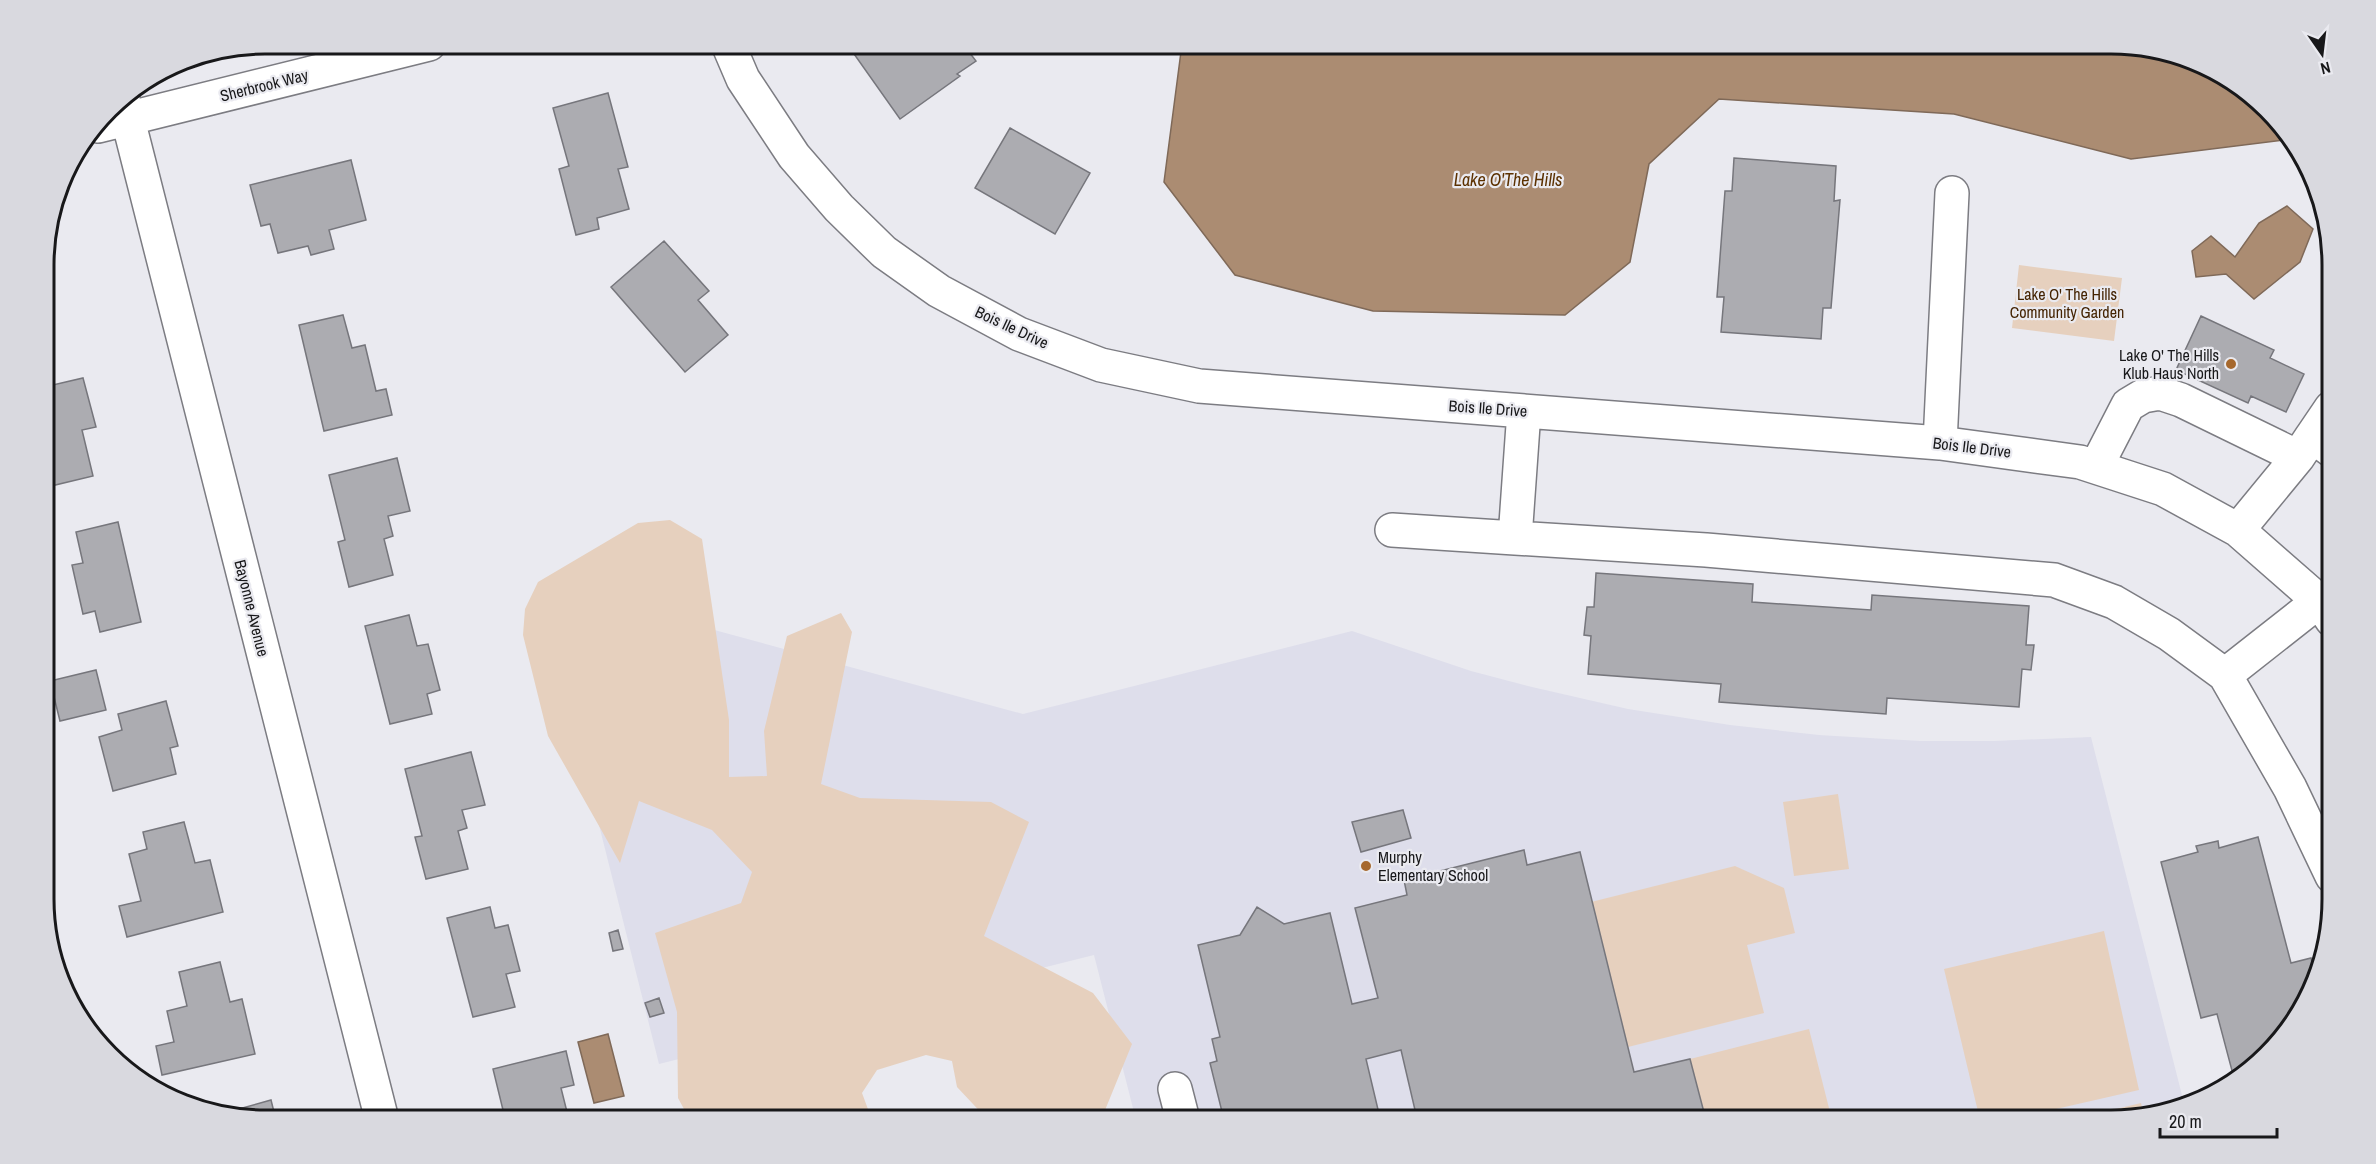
<svg xmlns="http://www.w3.org/2000/svg" width="2376" height="1164" font-family="'Archivo Narrow',sans-serif">
<rect width="100%" height="100%" fill="#eaeaf0"/>
<!-- built -->
<path fill="#dedeeb" d="M 538,582 L 1023,714 L 1352,631 L 1471,671 L 1532,687 L 1628,709 L 1730,725 L 1819,735 L 1920,741 L 1994,741 L 2091,737 L 2185,1107 L 2125,1120 L 1136,1120 L 1094,955 L 659,1064 Z"/>
<!-- green -->
<path fill="#e6d0be" d="M 2019,265 L 2122,278 L 2114,341 L 2012,328 Z
M 670,520 L 702,539 L 729,720 L 729,777 L 767,776 L 764,731 L 787,636 L 841,613 L 852,632 L 821,784 L 860,798 L 991,802 L 1029,822 L 984,936 L 1093,993 L 1132,1044 L 1101,1120 L 988,1120 L 957,1087 L 952,1061 L 926,1055 L 877,1070 L 862,1093 L 872,1120 L 690,1120 L 678,1098 L 677,1012 L 655,933 L 741,903 L 752,872 L 712,830 L 639,801 L 620,863 L 548,736 L 523,635 L 525,609 L 538,582 L 638,523 Z
M 1838,794 L 1849,869 L 1794,876 L 1783,802 Z
M 1735,866 L 1784,888 L 1795,933 L 1747,945 L 1764,1013 L 1628,1047 L 1591,902 Z
M 2104,931 L 2139,1090 L 2008,1120 L 1980,1120 L 1944,969 Z
M 1809,1029 L 1832,1120 L 1706,1120 L 1690,1059 Z
M 2141,1103 L 2144,1116 L 2125,1120 L 2070,1120 Z"/>
<!-- water -->
<path fill="#ab8c72" stroke="#7f6958" stroke-width="1.5" d="M 1182,44 L 2111,44 L 2209,66 L 2287,131 L 2292,139 L 2131,159 L 1954,114 L 1719,99 L 1649,164 L 1630,262 L 1565,315 L 1373,311 L 1235,275 L 1164,182 Z
M 2287,206 L 2313,229 L 2300,262 L 2254,299 L 2226,274 L 2196,277 L 2192,251 L 2211,236 L 2235,257 L 2259,223 Z
M 608,1034 L 624,1096 L 594,1103 L 578,1042 Z"/>
<!-- building -->
<path fill="#acacb1" stroke="#76767c" stroke-width="1.5" fill-rule="evenodd" d="M 847,44 L 942,44 L 949,54 L 963,44 L 976,61 L 957,74 L 960,76 L 900,119 Z
M 608,93 L 628,167 L 618,169 L 629,209 L 597,218 L 599,229 L 576,235 L 559,169 L 569,166 L 553,108 Z
M 1010,128 L 1090,173 L 1055,234 L 975,188 Z
M 1734,158 L 1836,166 L 1834,201 L 1840,200 L 1831,308 L 1823,308 L 1821,339 L 1721,332 L 1724,297 L 1717,297 L 1725,191 L 1732,191 Z
M 351,160 L 366,220 L 329,230 L 334,249 L 311,255 L 308,246 L 278,253 L 270,224 L 261,226 L 250,185 Z
M 664,241 L 709,291 L 698,300 L 728,335 L 685,372 L 611,287 Z
M 44,252 L 53,293 L 44,295 Z
M 343,315 L 352,348 L 365,345 L 376,391 L 386,389 L 392,415 L 324,431 L 299,325 Z
M 2201,316 L 2274,350 L 2270,358 L 2304,374 L 2286,412 L 2251,396 L 2248,403 L 2176,370 Z
M 83,378 L 96,427 L 82,430 L 93,476 L 51,486 L 44,460 L 44,387 Z
M 397,458 L 410,511 L 388,516 L 393,536 L 384,539 L 393,575 L 349,587 L 338,542 L 345,540 L 329,475 Z
M 118,522 L 141,622 L 100,632 L 95,611 L 83,614 L 72,565 L 83,563 L 76,532 Z
M 1596,573 L 1753,584 L 1752,602 L 1871,610 L 1872,595 L 2029,606 L 2026,645 L 2034,645 L 2031,670 L 2022,669 L 2019,707 L 1887,698 L 1886,714 L 1719,702 L 1721,684 L 1588,674 L 1591,636 L 1584,635 L 1587,607 L 1594,607 Z
M 409,615 L 417,646 L 428,644 L 440,690 L 427,694 L 432,714 L 390,724 L 365,626 Z
M 96,670 L 106,710 L 60,721 L 50,681 Z
M 166,701 L 178,746 L 170,748 L 176,774 L 113,791 L 99,737 L 122,730 L 118,714 Z
M 471,752 L 485,805 L 462,810 L 467,828 L 458,831 L 468,869 L 426,879 L 415,837 L 422,836 L 405,769 Z
M 1403,810 L 1411,838 L 1361,852 L 1352,822 Z
M 184,822 L 195,863 L 210,860 L 223,912 L 127,937 L 119,906 L 141,901 L 129,854 L 147,849 L 143,832 Z
M 2258,837 L 2291,963 L 2311,958 L 2315,974 L 2310,997 L 2278,1045 L 2235,1082 L 2217,1014 L 2201,1018 L 2161,862 L 2198,852 L 2196,846 L 2218,841 L 2219,848 Z
M 1524,850 L 1527,865 L 1580,852 L 1634,1072 L 1690,1059 L 1706,1120 L 1224,1120 L 1210,1063 L 1217,1061 L 1212,1039 L 1220,1037 L 1198,945 L 1240,935 L 1257,907 L 1284,924 L 1330,913 L 1352,1004 L 1378,998 L 1355,908 L 1407,895 L 1404,880 ZM 1401,1050 L 1415,1110 L 1380,1118 L 1366,1059 Z
M 490,907 L 495,928 L 508,925 L 520,971 L 506,974 L 515,1007 L 473,1017 L 447,918 Z
M 618,930 L 623,949 L 613,951 L 609,933 Z
M 220,962 L 230,1002 L 242,999 L 255,1054 L 162,1075 L 156,1046 L 174,1042 L 167,1011 L 187,1006 L 179,972 Z
M 659,998 L 664,1013 L 650,1017 L 645,1003 Z
M 566,1051 L 574,1085 L 561,1088 L 568,1116 L 587,1111 L 589,1120 L 488,1120 L 486,1114 L 503,1110 L 493,1069 Z
M 271,1100 L 276,1120 L 265,1120 L 228,1112 Z"/>
<g fill="none" stroke-linecap="round" stroke-linejoin="round">
<defs>
<path id="minor" d="M 728,44 L 743,79 L 794,156 L 839,208 L 884,252 L 939,291 L 1019,334 L 1101,365 L 1199,386 L 1940,443 L 2080,462 L 2163,489 L 2238,530 L 2319,601 L 2332,620
M 122,96 L 382,1120
M 98,126 L 429,44
M 1524,411 L 1515,538 L 1706,550 L 2054,580 L 2114,602 L 2169,634 L 2225,675 L 2290,788 L 2332,876
M 2312,436 L 2331,408
M 1940,443 L 1952,193
M 2096,467 L 2128,405 L 2143,396 L 2160,393 L 2181,400 L 2298,457
M 1392,530 L 1515,538
M 2238,530 L 2298,457 L 2312,436 L 2331,450
M 2225,675 L 2319,601
M 1175,1089 L 1183,1120"/>
</defs>
<!-- minor casing -->
<use href="#minor" stroke="#7c7c82" stroke-width="36"/>
<!-- minor -->
<use href="#minor" stroke="#fff" stroke-width="33"/>
</g>
<!-- markers -->
<g fill="#a6682d" stroke="#eaeaf0" stroke-width="2">
<circle cx="2231" cy="364" r="6"/>
<circle cx="1366" cy="866" r="6"/>
</g>
<g text-anchor="middle" dominant-baseline="central" stroke-width="4.5" stroke-linejoin="round" paint-order="stroke">
<!-- street labels -->
<g font-size="16" fill="#18181a" stroke="#eaeaf0">
<text transform="translate(264 85) rotate(-14)">Sherbrook Way</text>
<text transform="translate(1012 327) rotate(25)">Bois Ile Drive</text>
<text transform="translate(1488 408) rotate(4)">Bois Ile Drive</text>
<text transform="translate(1972 447) rotate(7)">Bois Ile Drive</text>
<text transform="translate(252 608) rotate(76)">Bayonne Avenue</text>
</g>
<!-- park labels -->
<g font-size="16" fill="#442302" stroke="#eaeaf0">
<text x="2067" y="294">Lake O' The Hills<tspan x="2067" dy="18">Community Garden</tspan></text>
</g>
<!-- poi labels -->
<g font-size="16" fill="#18181a" stroke="#eaeaf0" text-anchor="end">
<text x="2219" y="355">Lake O' The Hills<tspan x="2219" dy="18">Klub Haus North</tspan></text>
<text x="1378" y="857" text-anchor="start">Murphy<tspan x="1378" dy="18">Elementary School</tspan></text>
</g>
<!-- water labels -->
<g font-size="18" font-style="italic" fill="#5c3101" stroke="#eaeaf0">
<text x="1508" y="179">Lake O'The Hills</text>
</g>
</g>
<!-- crop -->
<path d="M0 0H2376V1164H0ZM265 54H2111A211 211 0 0 1 2322 265V899A211 211 0 0 1 2111 1110H265A211 211 0 0 1 54 899V265A211 211 0 0 1 265 54Z" fill="#d9d9df" fill-rule="evenodd"/>
<path fill="none" stroke="#18181a" stroke-width="3" d="M265 54H2111A211 211 0 0 1 2322 265V899A211 211 0 0 1 2111 1110H265A211 211 0 0 1 54 899V265A211 211 0 0 1 265 54Z"/>
<!-- north arrow -->
<g transform="translate(2322 54) rotate(166)" stroke="#eaeaf0" stroke-width="4.5" paint-order="stroke">
<path d="M0-4.5L10 22L0 15L-10 22Z" fill="#18181a"/>
<text y="-9" font-size="16" font-weight="bold" text-anchor="middle" fill="#18181a">N</text>
</g>
<!-- scale -->
<path d="M2160 1128v9h117v-9" fill="none" stroke="#18181a" stroke-width="3"/>
<text x="2169" y="1128" font-size="18" fill="#18181a" stroke="#eaeaf0" stroke-width="4.5" paint-order="stroke">20 m</text>
</svg>
